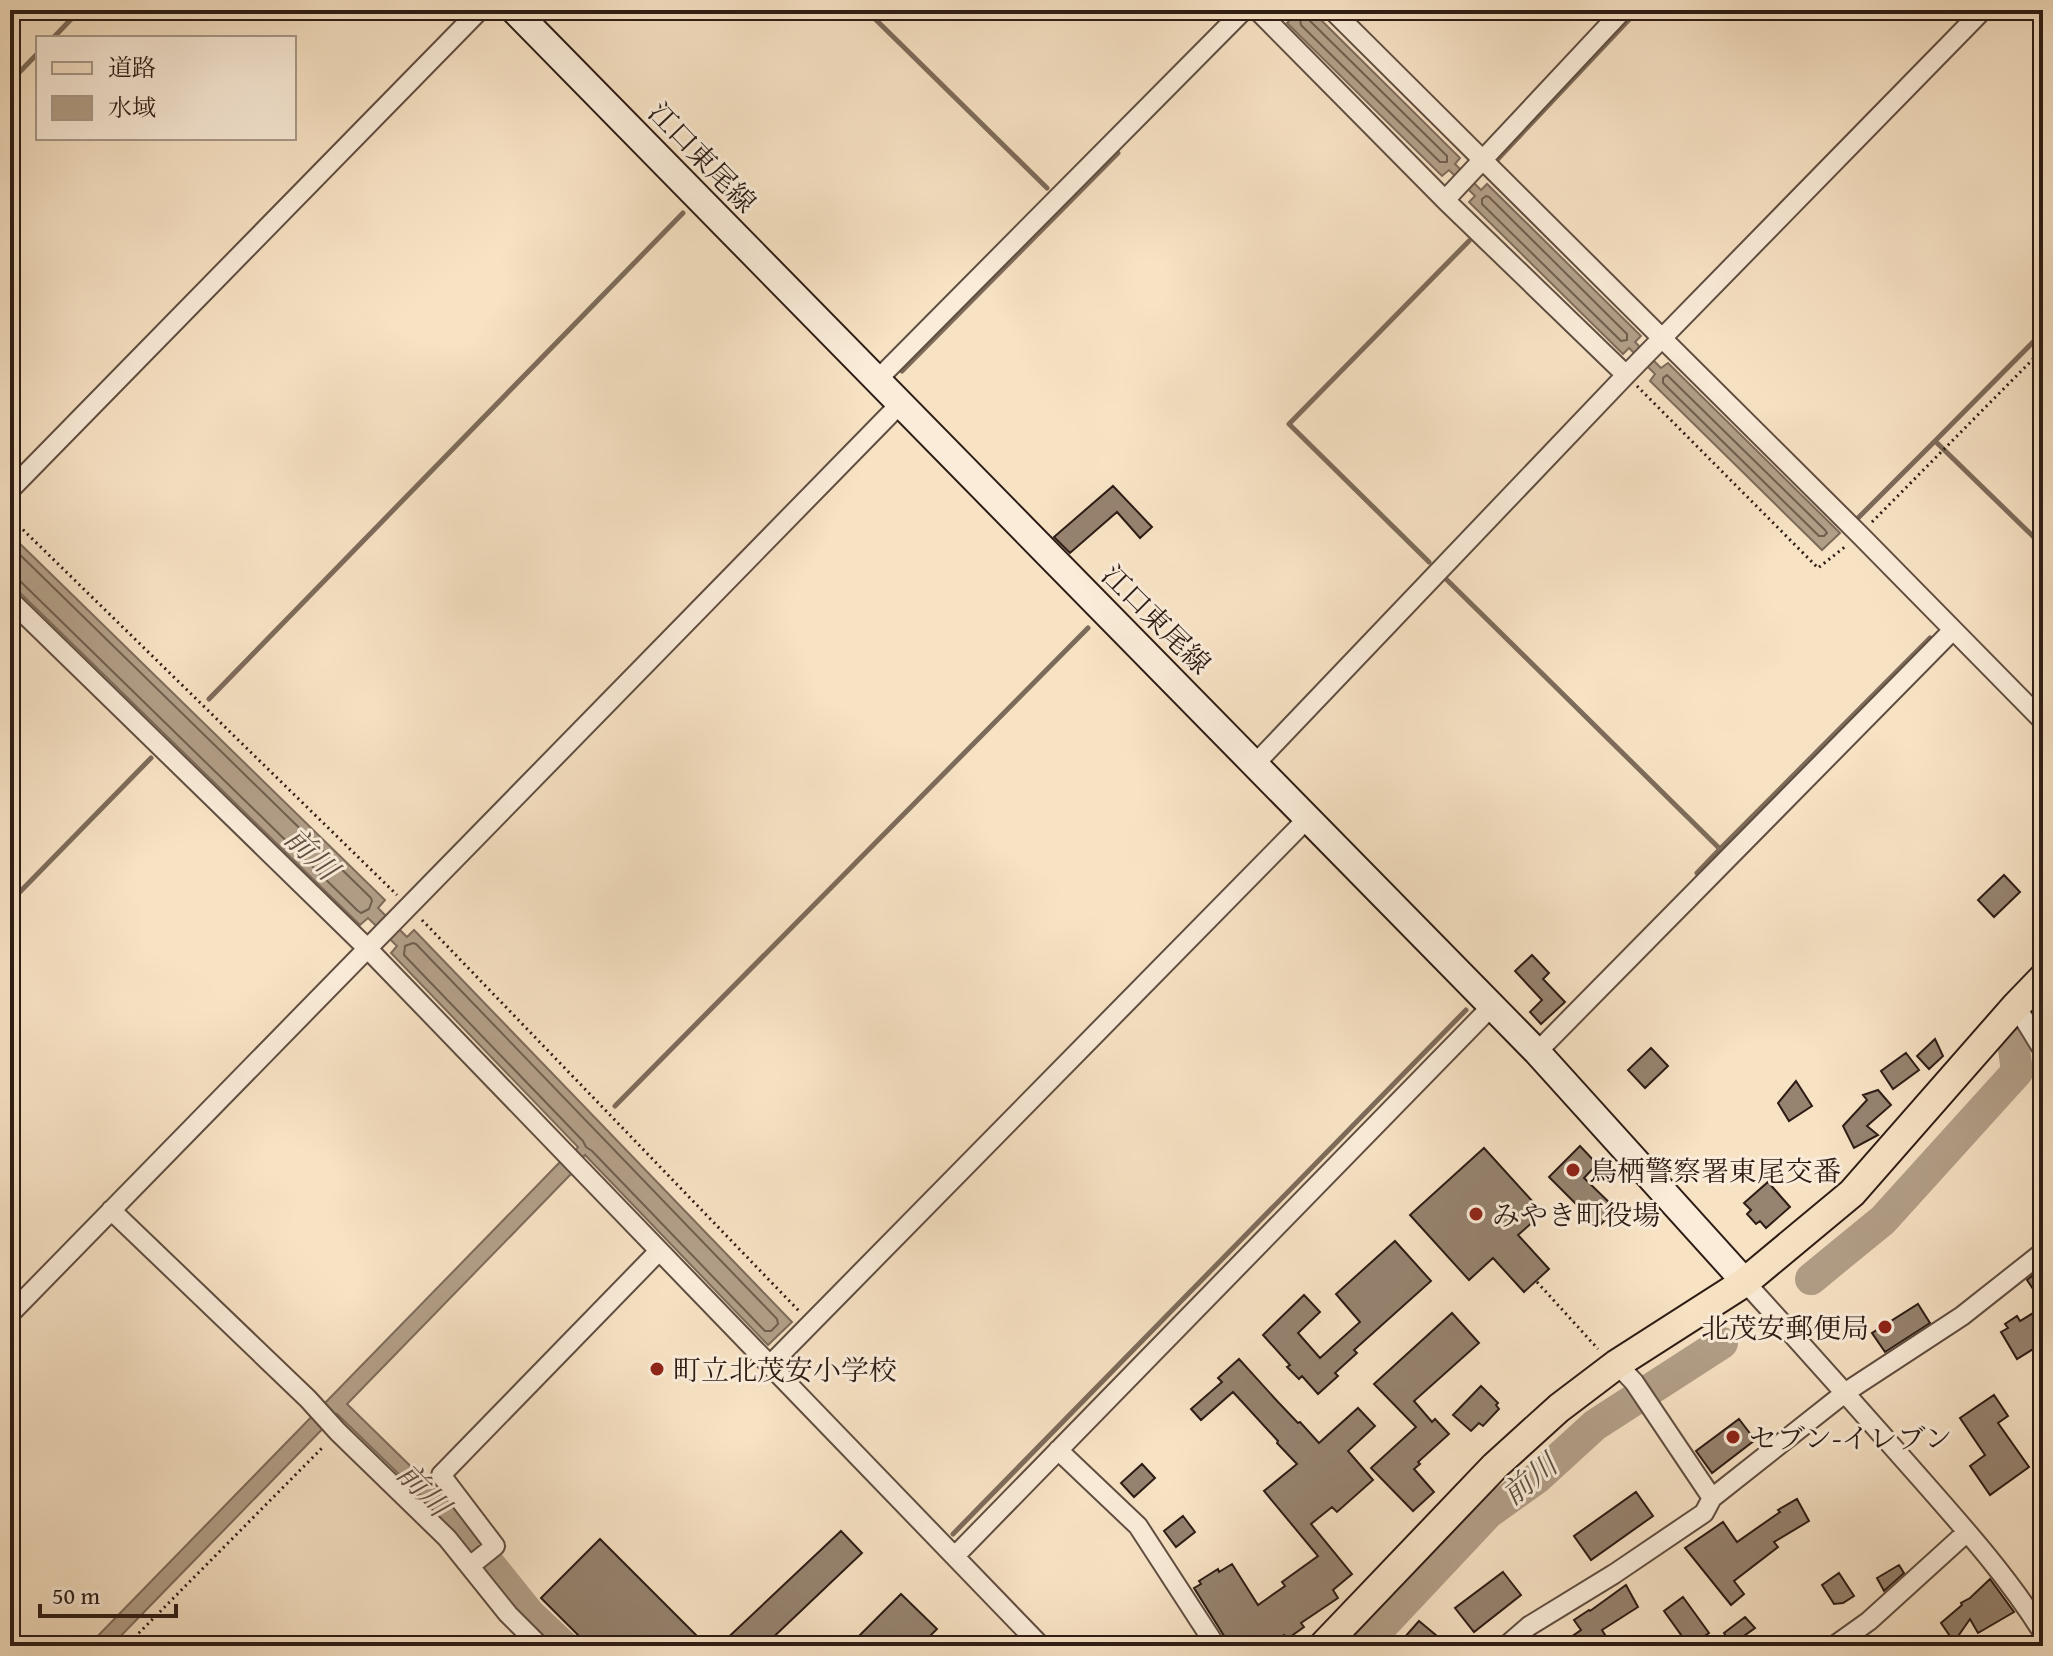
<svg xmlns="http://www.w3.org/2000/svg" width="2053" height="1656" font-family="'Gentium Book Plus','Noto Serif JP',serif">
<rect width="100%" height="100%" fill="#f7e2c4"/>
<filter id="stains"><feTurbulence type="fractalNoise" baseFrequency=".0025" numOctaves="4"/><feColorMatrix values="0 0 0 0 .2 0 0 0 0 .09 0 0 0 0 .02 0 0 0 .5 -.17"/></filter>
<radialGradient id="worn" r=".72"><stop offset=".6" stop-color="#630" stop-opacity="0"/><stop offset="1" stop-color="#630" stop-opacity=".3"/></radialGradient>
<!-- water -->
<path fill="#b29f88" stroke="#7d6b5a" stroke-width="2" d="M 1286,10 L 1311,10 L 1460,158 L 1455,164 L 1481,190 L 1487,184 L 1641,336 L 1635,342 L 1661,368 L 1668,363 L 1840,533 L 1822,550 L 1650,381 L 1655,374 L 1629,348 L 1623,354 L 1469,202 L 1475,196 L 1449,170 L 1442,176 L 1287,23 L 1293,17 Z
M 10,534 L 385,900 L 378,908 L 407,937 L 414,930 L 792,1322 L 768,1345 L 585,1155 L 582,1158 L 575,1151 L 578,1147 L 391,953 L 397,946 L 368,918 L 360,925 L 10,583 Z
M 560,1162 L 572,1173 L 347,1404 L 439,1494 L 476,1543 L 470,1547 L 442,1516 L 337,1414 L 111,1646 L 88,1646 Z"/>
<g fill="none" stroke-linecap="round" stroke-linejoin="round">
<!-- shore -->
<path stroke="#705e4e" stroke-width="2" d="M 1305,16 L 1447,156 L 1447,162 L 1440,162 L 1301,25 L 1300,19 Z
M 1486,196 L 1489,197 L 1627,334 L 1627,340 L 1621,341 L 1482,204 L 1482,199 Z
M 1667,375 L 1825,530 L 1827,533 L 1824,536 L 1819,536 L 1663,383 L 1663,378 Z
M 10,545 L 371,898 L 372,901 L 369,909 L 361,913 L 358,911 L 19,580 L 10,578
M 413,943 L 416,944 L 777,1319 L 778,1324 L 771,1331 L 765,1331 L 592,1151 L 586,1147 L 583,1141 L 404,955 L 405,946 Z"/>
<!-- stream -->
<path stroke="#7d6b5a" stroke-width="5" d="M 866,10 L 1047,188
M 873,16 L 879,10
M 53,38 L 80,10
M 10,82 L 38,53
M 1496,161 L 1638,10
M 902,371 L 1118,153
M 1935,441 L 2043,332
M 1858,518 L 1935,441 L 2043,546
M 1429,562 L 1289,424 L 1469,241
M 1445,578 L 1720,849 L 1697,873
M 209,699 L 683,213
M 1720,849 L 1930,638
M 10,902 L 151,758
M 615,1106 L 1088,628
M 953,1534 L 1466,1010"/>
<!-- river -->
<path stroke="#b29f88" stroke-width="32" d="M 1811,1279 L 1883,1220 L 2017,1072 L 2012,1033 L 2043,1001
M 448,1513 L 530,1615 L 563,1646
M 1363,1646 L 1488,1513 L 1537,1478 L 1595,1425 L 1722,1343"/>
</g>
<!-- building -->
<path fill="#968370" stroke="#2d1c15" stroke-width="2" d="M 1113,486 L 1152,527 L 1140,538 L 1117,512 L 1070,553 L 1054,537 Z
M 2004,875 L 2020,892 L 1994,917 L 1978,900 Z
M 1532,955 L 1549,973 L 1543,979 L 1565,1002 L 1541,1024 L 1530,1012 L 1542,1000 L 1515,971 Z
M 1935,1039 L 1943,1056 L 1929,1069 L 1917,1056 Z
M 1651,1048 L 1668,1066 L 1645,1088 L 1628,1070 Z
M 1906,1053 L 1919,1070 L 1893,1089 L 1881,1071 Z
M 1796,1081 L 1812,1106 L 1789,1121 L 1778,1103 Z
M 1878,1090 L 1891,1105 L 1867,1126 L 1878,1135 L 1854,1148 L 1843,1126 L 1867,1100 L 1863,1095 Z
M 1580,1146 L 1597,1164 L 1584,1178 L 1616,1209 L 1597,1228 L 1578,1210 L 1580,1208 L 1549,1177 Z
M 1484,1148 L 1543,1213 L 1518,1235 L 1549,1269 L 1524,1292 L 1493,1258 L 1469,1280 L 1410,1215 Z
M 1768,1182 L 1790,1207 L 1766,1228 L 1760,1221 L 1756,1224 L 1747,1214 L 1751,1210 L 1744,1203 Z
M 1395,1241 L 1431,1281 L 1354,1350 L 1357,1353 L 1335,1373 L 1338,1376 L 1318,1394 L 1302,1376 L 1299,1379 L 1287,1367 L 1290,1365 L 1263,1335 L 1304,1295 L 1320,1312 L 1298,1333 L 1320,1358 L 1360,1322 L 1336,1294 Z
M 2043,1267 L 2043,1304 L 2027,1280 Z
M 1918,1304 L 1930,1323 L 1885,1352 L 1872,1333 Z
M 2043,1307 L 2043,1343 L 2017,1359 L 2001,1332 L 2008,1328 L 2005,1324 L 2017,1316 L 2020,1321 Z
M 1452,1313 L 1479,1343 L 1414,1401 L 1432,1422 L 1435,1419 L 1449,1434 L 1418,1462 L 1420,1464 L 1414,1469 L 1434,1492 L 1413,1511 L 1371,1468 L 1416,1427 L 1374,1384 Z
M 1239,1359 L 1278,1402 L 1298,1423 L 1300,1422 L 1319,1443 L 1358,1408 L 1375,1426 L 1348,1451 L 1373,1480 L 1337,1512 L 1332,1507 L 1311,1524 L 1352,1574 L 1333,1590 L 1338,1598 L 1301,1623 L 1304,1627 L 1287,1639 L 1284,1635 L 1267,1646 L 1228,1646 L 1226,1639 L 1194,1588 L 1201,1584 L 1199,1581 L 1218,1569 L 1219,1572 L 1232,1564 L 1258,1605 L 1285,1586 L 1282,1582 L 1318,1556 L 1264,1491 L 1297,1464 L 1277,1443 L 1278,1441 L 1233,1392 L 1201,1420 L 1191,1409 L 1222,1382 L 1218,1378 Z
M 1481,1386 L 1498,1403 L 1496,1405 L 1499,1409 L 1483,1426 L 1479,1423 L 1471,1431 L 1453,1415 Z
M 1994,1395 L 2008,1416 L 1998,1423 L 2029,1467 L 1990,1495 L 1970,1466 L 1985,1455 L 1960,1418 Z
M 1739,1419 L 1755,1440 L 1712,1473 L 1696,1451 Z
M 1142,1464 L 1155,1478 L 1134,1497 L 1121,1483 Z
M 1636,1492 L 1653,1516 L 1591,1560 L 1574,1536 Z
M 1797,1499 L 1809,1521 L 1774,1542 L 1778,1547 L 1734,1581 L 1744,1594 L 1731,1605 L 1685,1548 L 1723,1522 L 1737,1542 L 1780,1512 L 1778,1510 Z
M 1183,1516 L 1195,1532 L 1176,1547 L 1164,1531 Z
M 841,1531 L 862,1553 L 764,1646 L 719,1646 Z
M 600,1539 L 707,1646 L 589,1646 L 541,1598 Z
M 1899,1565 L 1904,1573 L 1884,1591 L 1877,1578 Z
M 1503,1572 L 1521,1595 L 1474,1632 L 1455,1608 Z
M 1839,1573 L 1854,1596 L 1843,1603 L 1834,1604 L 1822,1585 Z
M 1990,1579 L 2014,1612 L 1978,1633 L 1970,1619 L 1954,1642 L 1941,1623 L 1962,1605 L 1961,1603 L 1970,1598 Z
M 1626,1585 L 1638,1607 L 1602,1630 L 1605,1635 L 1588,1646 L 1558,1646 L 1581,1630 L 1574,1620 L 1589,1610 L 1590,1611 Z
M 901,1594 L 937,1629 L 920,1646 L 849,1646 Z
M 1683,1597 L 1709,1633 L 1690,1646 L 1689,1646 L 1664,1611 Z
M 1745,1617 L 1755,1628 L 1731,1645 L 1724,1633 Z
M 1419,1621 L 1449,1646 L 1397,1646 Z"/>
<g fill="none" stroke-linecap="round" stroke-linejoin="round">
<defs>
<path id="minor" d="M 1257,10 L 1445,200 L 1626,375
M 1332,10 L 1860,535 L 2043,721
M 1445,200 L 1623,10
M 877,380 L 1244,10
M 10,490 L 480,10
M 10,600 L 367,948 L 1041,1646
M 1255,764 L 1626,375 L 1983,10
M 2016,1006 L 2043,1050
M 1537,1052 L 1953,630
M 111,1210 L 308,1399 L 338,1432 L 447,1538 L 508,1614 L 540,1646
M 1745,1282 C 1804,1347 1863,1413 1921,1479 C 1965,1529 2008,1577 2043,1633
M 10,1314 L 900,404
M 1617,1364 L 1634,1382 L 1712,1498
M 770,1365 L 1308,818
M 1058,1450 L 1138,1526 L 1216,1646
M 955,1556 L 1492,1006
M 470,1566 L 495,1546 L 441,1475 L 658,1252
M 1506,1646 L 1529,1626 L 1614,1574 L 1704,1513 L 1712,1498 L 1846,1392 L 1962,1316 L 2043,1252
M 1834,1646 L 1869,1621 L 1967,1532"/>
<path id="secondary" d="M 514,10 L 1537,1052 L 1745,1282"/>
<path id="primary" d="M 1323,1646 L 1495,1466 L 1559,1408 L 1617,1364 L 1745,1282 L 1852,1193 L 2016,1006 L 2043,978"/>
</defs>
<!-- minor casing -->
<use href="#minor" stroke="#604e41" stroke-width="22"/>
<!-- secondary casing -->
<use href="#secondary" stroke="#2d1c15" stroke-width="30"/>
<!-- primary casing -->
<use href="#primary" stroke="#2d1c15" stroke-width="32"/>
<!-- path -->
<path stroke="#2d1c15" stroke-width="3" stroke-dasharray="2 4" stroke-linecap="butt" d="M 1637,386 L 1818,568 L 1846,546
M 10,517 L 397,895
M 1872,522 L 2043,349
M 422,920 L 800,1312
M 1537,1282 L 1598,1349
M 126,1646 L 324,1446"/>
<!-- minor -->
<use href="#minor" stroke="#faecd9" stroke-width="18"/>
<!-- secondary -->
<use href="#secondary" stroke="#faecd9" stroke-width="26"/>
<!-- primary -->
<use href="#primary" stroke="#f7e2c4" stroke-width="28"/>
</g>
<!-- markers -->
<g fill="#8f2418" stroke="#faecd9" stroke-width="3">
<circle cx="1573" cy="1170" r="8"/>
<circle cx="1476" cy="1214" r="8"/>
<circle cx="1885" cy="1327" r="8"/>
<circle cx="657" cy="1369" r="8"/>
<circle cx="1733" cy="1437" r="8"/>
</g>
<g text-anchor="middle" dominant-baseline="central" stroke-width="6" stroke-linejoin="round" paint-order="stroke">
<!-- street labels -->
<g font-size="28" fill="#2d1c15" stroke="#faecd9">
<text transform="translate(703 157) rotate(46)">江口東尾線</text>
<text transform="translate(1157 619) rotate(45)">江口東尾線</text>
</g>
<!-- poi labels -->
<g font-size="28" fill="#2d1c15" stroke="#faecd9" text-anchor="start">
<text x="1589" y="1170">鳥栖警察署東尾交番</text>
<text x="1492" y="1214">みやき町役場</text>
<text x="1869" y="1327" text-anchor="end">北茂安郵便局</text>
<text x="673" y="1369">町立北茂安小学校</text>
<text x="1749" y="1437">セブン-イレブン</text>
</g>
<!-- water labels -->
<g font-size="30" font-style="italic" fill="#625043" stroke="#faecd9">
<text transform="translate(312 853) rotate(44)">前川</text>
<text transform="translate(1529 1479) rotate(-39)">前川</text>
<text transform="translate(424 1489) rotate(46)">前川</text>
</g>
</g>
<!-- margin -->
<rect width="2053" height="1656" fill="none" stroke="#f7e2c4" stroke-width="40"/>
<rect x="12" y="12" width="2029" height="1632" fill="none" stroke="#2d1c15" stroke-width="4"/>
<rect x="20" y="20" width="2013" height="1616" fill="none" stroke="#2d1c15" stroke-width="2"/>
<!-- legend -->
<rect x="36" y="36" width="260" height="104" fill="#faecd9" stroke="#a8998b" stroke-width="2"/>
<rect x="52" y="62" width="40" height="12" fill="#f7e2c4" stroke="#a8998b" stroke-width="2"/>
<text x="108" y="76" font-size="24" fill="#2d1c15">道路</text>
<rect x="52" y="96" width="40" height="24" fill="#b29f88" stroke="#a8998b" stroke-width="2"/>
<text x="108" y="116" font-size="24" fill="#2d1c15">水域</text>
<!-- scale -->
<path d="M40 1604v12h136v-12" fill="none" stroke="#2d1c15" stroke-width="4"/>
<text x="52" y="1604" font-size="24" fill="#2d1c15" stroke="#faecd9" stroke-width="6" paint-order="stroke">50 m</text>
<rect width="100%" height="100%" filter="url(#stains)"/>
<rect width="100%" height="100%" fill="url(#worn)"/>
</svg>
